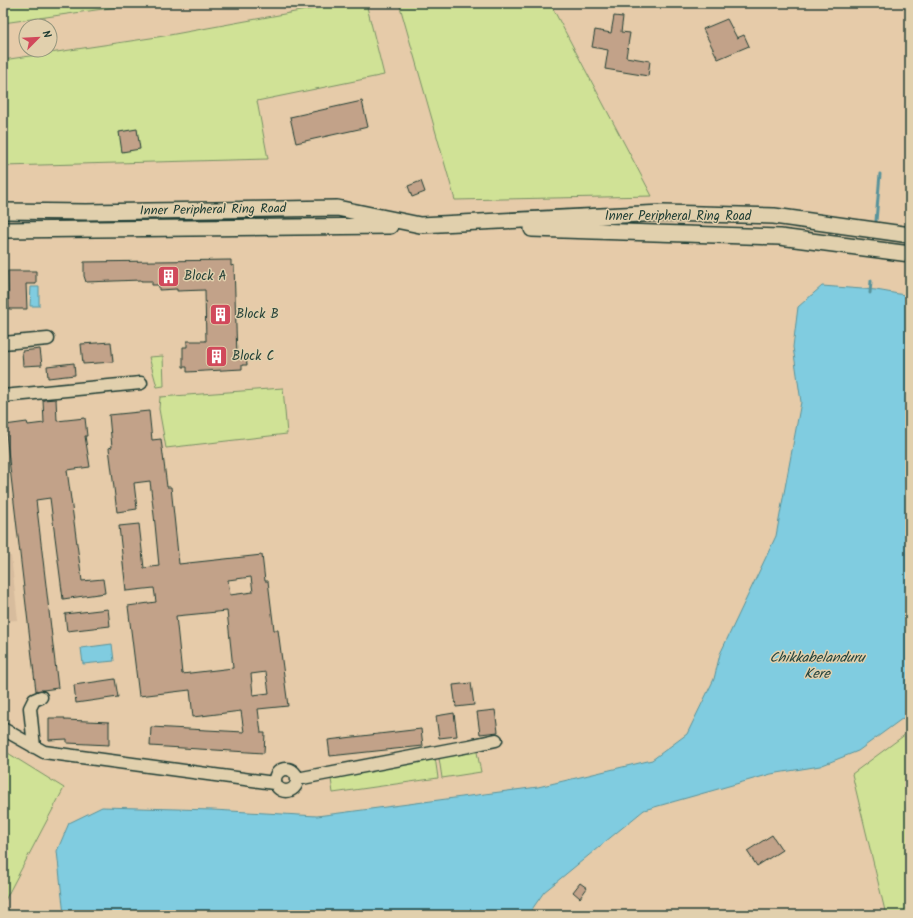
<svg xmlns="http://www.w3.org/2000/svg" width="913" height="918" font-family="Kalam,sans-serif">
<rect width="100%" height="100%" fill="#e6cba9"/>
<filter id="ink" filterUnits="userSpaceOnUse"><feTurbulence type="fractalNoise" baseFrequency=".025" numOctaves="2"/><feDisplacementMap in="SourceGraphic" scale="8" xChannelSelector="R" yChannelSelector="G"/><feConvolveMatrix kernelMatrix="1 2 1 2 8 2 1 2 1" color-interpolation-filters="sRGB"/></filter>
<g filter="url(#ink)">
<!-- built -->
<path fill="#d7bc9d" d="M 3,556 L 11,556 L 18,620 L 3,621 Z"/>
<!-- green -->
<path fill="#d0e296" stroke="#789065" d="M 3,3 L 146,3 L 3,23 Z
M 344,3 L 366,3 L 384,75 L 257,101 L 268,159 L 3,166 L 3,60 L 164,36 Z
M 399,3 L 550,3 L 652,196 L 455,200 Z
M 163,356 L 164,386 L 157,387 L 149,357 Z
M 283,388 L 287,434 L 166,448 L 159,409 L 160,397 Z
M 910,731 L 910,915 L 886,915 L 852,774 Z
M 3,750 L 64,788 L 3,904 Z
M 477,752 L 481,772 L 442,778 L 439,758 Z
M 435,757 L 438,778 L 333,793 L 330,772 Z"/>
<!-- water -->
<path fill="#80cce0" stroke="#59939b" d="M 822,286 L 876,290 L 910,296 L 910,713 L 858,751 L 820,766 L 771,774 L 644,810 L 544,892 L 528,915 L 64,915 L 57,851 L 69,823 L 102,807 L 213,810 L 317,816 L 538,787 L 652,760 L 687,734 L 714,679 L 720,654 L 776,536 L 801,402 L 793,347 L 798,307 Z
M 31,287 L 39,287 L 39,306 L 30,306 Z
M 112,644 L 114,661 L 83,664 L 81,648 Z"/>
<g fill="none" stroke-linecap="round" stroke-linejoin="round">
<!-- stream -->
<path stroke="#59939b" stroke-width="3" d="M 876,221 L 880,174
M 870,293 L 871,281"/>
</g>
<!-- building -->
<path fill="#c2a289" stroke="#1f3d34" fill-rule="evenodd" d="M 614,16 L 623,17 L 621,32 L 630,33 L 626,57 L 650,61 L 648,76 L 605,69 L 608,50 L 592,47 L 595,30 L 611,33 Z
M 727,19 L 737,38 L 744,35 L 749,46 L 718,59 L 703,29 Z
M 362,101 L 368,127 L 296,143 L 290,117 Z
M 137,129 L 140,149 L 122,152 L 119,132 Z
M 421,181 L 425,192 L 412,197 L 408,186 Z
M 231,260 L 231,266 L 234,265 L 237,357 L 246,357 L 247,365 L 242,365 L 242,369 L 187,372 L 187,367 L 183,367 L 183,347 L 187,347 L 187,341 L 206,341 L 205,290 L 177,291 L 177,289 L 159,290 L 159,285 L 152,285 L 152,281 L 141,281 L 141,280 L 86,282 L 84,276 L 84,262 Z
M 8,271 L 36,271 L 36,284 L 26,284 L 27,309 L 9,309 Z
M 111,342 L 113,362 L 83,364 L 81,344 Z
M 40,349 L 42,365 L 23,366 L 22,351 Z
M 74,363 L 75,375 L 48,378 L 47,366 Z
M 56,399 L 57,421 L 85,418 L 87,436 L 85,436 L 90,467 L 67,470 L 82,581 L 103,579 L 105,593 L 63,599 L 50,498 L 36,500 L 58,688 L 36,691 L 5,425 L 27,422 L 28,425 L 44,423 L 43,400 Z
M 149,411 L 152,440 L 161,439 L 167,487 L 171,487 L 179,564 L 262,555 L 265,581 L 268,581 L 274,630 L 278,630 L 288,706 L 258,709 L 261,733 L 265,733 L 264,753 L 150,746 L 151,727 L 244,732 L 241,711 L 193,717 L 190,690 L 139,696 L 128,606 L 156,602 L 154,588 L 126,591 L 119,526 L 139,524 L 144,568 L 159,566 L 155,524 L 150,481 L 134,483 L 137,509 L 117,512 L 109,448 L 112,447 L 109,415 ZM 251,577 L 253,592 L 230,595 L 228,580 ZM 227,611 L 233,668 L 182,674 L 176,616 ZM 266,672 L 269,693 L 253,695 L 251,674 Z
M 108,609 L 110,626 L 67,631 L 65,614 Z
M 115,679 L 118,697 L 76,703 L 74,685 Z
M 471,683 L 474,705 L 456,707 L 453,685 Z
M 495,710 L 498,732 L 480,734 L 477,712 Z
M 454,713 L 457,736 L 439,738 L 436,716 Z
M 49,718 L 65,718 L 65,720 L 109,722 L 109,745 L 67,743 L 67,739 L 49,740 Z
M 421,729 L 423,746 L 330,756 L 328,740 Z
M 772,835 L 782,850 L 757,866 L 747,851 Z
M 580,883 L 587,888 L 580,898 L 573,892 Z"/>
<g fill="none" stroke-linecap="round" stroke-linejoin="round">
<defs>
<path id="minor" d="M 3,343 L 48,339
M 3,396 L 141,383
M 3,729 L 44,752 L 274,783
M 34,747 L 30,708 L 34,700 L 41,697
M275 780a11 11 0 1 1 22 0a11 11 0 1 1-22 0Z
M 297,779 L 469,746 L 496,740"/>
<path id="major" d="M 3,211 L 86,212 L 337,208 L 420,225 L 662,213 L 774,216 L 910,235
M 532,229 L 780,237 L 910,254
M 3,230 L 390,226"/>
</defs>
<!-- minor casing -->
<use href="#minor" stroke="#1f3d34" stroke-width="15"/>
<!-- major casing -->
<use href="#major" stroke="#1f3d34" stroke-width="18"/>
<!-- minor -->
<use href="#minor" stroke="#e1d0ad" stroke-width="12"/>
<!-- major -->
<use href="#major" stroke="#e1d0ad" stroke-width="15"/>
</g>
</g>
<!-- icons -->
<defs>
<symbol id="building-square" viewBox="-11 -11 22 22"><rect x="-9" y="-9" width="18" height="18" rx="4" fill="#d1495b" stroke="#e1d0ad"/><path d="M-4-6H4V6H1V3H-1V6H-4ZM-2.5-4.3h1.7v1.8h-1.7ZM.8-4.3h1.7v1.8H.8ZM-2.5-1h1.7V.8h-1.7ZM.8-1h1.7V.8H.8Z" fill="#fff"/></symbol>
</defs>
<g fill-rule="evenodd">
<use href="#building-square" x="156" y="264" width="25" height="25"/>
<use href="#building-square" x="208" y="302" width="25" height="25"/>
<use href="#building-square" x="204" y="344" width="25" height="25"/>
</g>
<g text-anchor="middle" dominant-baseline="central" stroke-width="3" stroke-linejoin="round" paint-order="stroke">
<!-- street labels -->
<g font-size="13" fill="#1f3d34" stroke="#e1d0ad">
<text transform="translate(213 210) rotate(-1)">Inner Peripheral Ring Road</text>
<text x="678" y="216">Inner Peripheral Ring Road</text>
</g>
<!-- poi labels -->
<g font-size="13" fill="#1f3d34" stroke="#e1d0ad" text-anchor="start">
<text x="184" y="276">Block A</text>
<text x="236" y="314">Block B</text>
<text x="232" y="356">Block C</text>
</g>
<!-- water labels -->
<g font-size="14" font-style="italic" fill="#24443d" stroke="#e1d0ad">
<text x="817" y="658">Chikkabelanduru<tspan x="817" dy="16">Kere</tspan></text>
</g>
</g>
<!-- margin -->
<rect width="913" height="918" fill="none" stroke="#e1d0ad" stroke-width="16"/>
<rect x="8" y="8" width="897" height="902" fill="none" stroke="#1f3d34" stroke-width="1.5" filter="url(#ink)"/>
<!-- north arrow -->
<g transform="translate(38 38) rotate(66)"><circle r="19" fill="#e1d0ad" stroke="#93957d"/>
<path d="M0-3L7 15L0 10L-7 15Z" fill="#d1495b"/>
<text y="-6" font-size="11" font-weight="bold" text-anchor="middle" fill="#1f3d34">N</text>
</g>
</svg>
